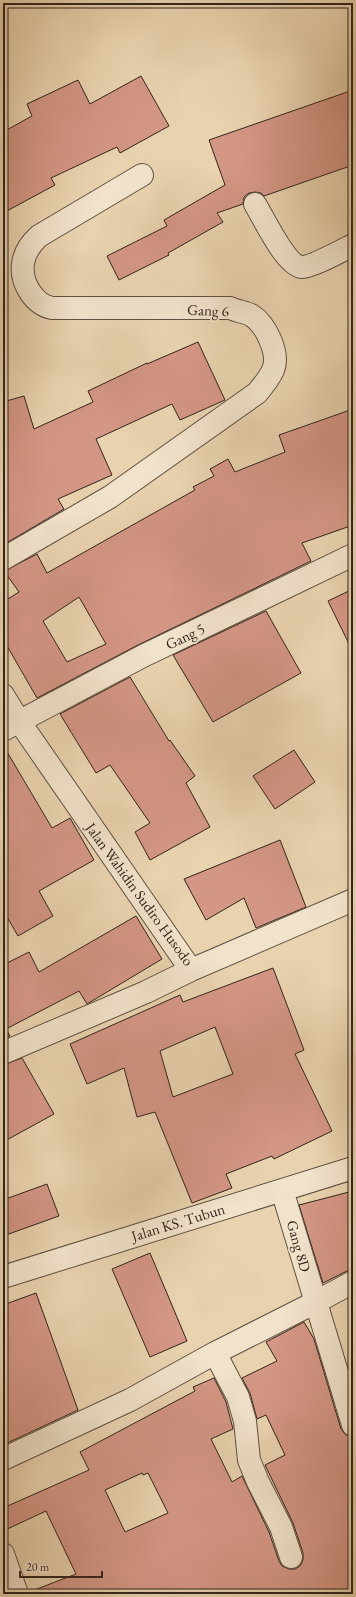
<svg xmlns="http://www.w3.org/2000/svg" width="356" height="1597" font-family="'EB Garamond',serif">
<rect width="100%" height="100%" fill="#e9d3af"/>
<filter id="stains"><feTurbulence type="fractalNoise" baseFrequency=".005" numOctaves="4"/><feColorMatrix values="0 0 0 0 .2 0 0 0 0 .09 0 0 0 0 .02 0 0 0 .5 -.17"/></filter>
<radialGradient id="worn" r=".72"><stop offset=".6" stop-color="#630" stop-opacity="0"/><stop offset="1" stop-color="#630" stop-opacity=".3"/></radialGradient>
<!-- building -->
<path fill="#d49685" stroke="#30241d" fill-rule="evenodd" d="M 141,76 L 169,126 L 120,153 L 117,147 L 51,178 L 55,185 L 3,213 L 3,132 L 32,116 L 27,104 L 78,80 L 90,104 Z
M 353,90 L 353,165 L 264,196 L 261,193 L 255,192 L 249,193 L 244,197 L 243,204 L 217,213 L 223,222 L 168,253 L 169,255 L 119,280 L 107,256 L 167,226 L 164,220 L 225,185 L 209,140 Z
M 198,342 L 225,400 L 180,420 L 172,404 L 96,439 L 112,475 L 58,499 L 64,509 L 3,545 L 3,402 L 24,396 L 34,429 L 93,402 L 88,391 L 147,363 L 147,364 Z
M 353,409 L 353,525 L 302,543 L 311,561 L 138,645 L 37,698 L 3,639 L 3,602 L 19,592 L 4,571 L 37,554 L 47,573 L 195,490 L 193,487 L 214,476 L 210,469 L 228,459 L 235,472 L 285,452 L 279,435 ZM 79,597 L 106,644 L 67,662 L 43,621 Z
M 353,589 L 353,652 L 328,601 Z
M 266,611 L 301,673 L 213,722 L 173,655 Z
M 130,677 L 169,741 L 170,740 L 195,776 L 186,783 L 210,827 L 150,860 L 135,832 L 150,823 L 110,765 L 96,773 L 60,714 Z
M 3,745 L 52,828 L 70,818 L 94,860 L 39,891 L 53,916 L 18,936 L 3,910 Z
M 294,750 L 315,782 L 275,809 L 253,776 Z
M 280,840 L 306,907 L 256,928 L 244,898 L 206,920 L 184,879 Z
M 136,916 L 162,959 L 87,1004 L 79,991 L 6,1029 L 10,1036 L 3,1039 L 3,965 L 29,952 L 39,972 Z
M 273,968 L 304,1050 L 295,1054 L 332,1131 L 274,1159 L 272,1156 L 226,1174 L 232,1188 L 192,1203 L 155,1112 L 137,1117 L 124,1068 L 87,1084 L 70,1044 L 180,995 L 183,1002 ZM 215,1027 L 233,1074 L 173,1097 L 160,1051 Z
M 22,1058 L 54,1114 L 3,1142 L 3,1065 Z
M 47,1184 L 59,1216 L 3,1236 L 3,1200 Z
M 353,1191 L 353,1270 L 347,1271 L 323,1283 L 299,1205 Z
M 150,1253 L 187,1341 L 150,1357 L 112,1269 Z
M 36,1293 L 78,1410 L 3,1445 L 3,1305 Z
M 304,1322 L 314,1339 L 341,1429 L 345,1434 L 353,1438 L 353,1594 L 29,1594 L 29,1592 L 76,1574 L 46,1511 L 3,1531 L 3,1508 L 89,1470 L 80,1452 L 195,1391 L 193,1387 L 214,1378 L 226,1402 L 233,1429 L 211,1439 L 232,1482 L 242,1476 L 269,1532 L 279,1561 L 282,1566 L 289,1569 L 295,1569 L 300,1566 L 303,1560 L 303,1553 L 293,1523 L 265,1465 L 285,1455 L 266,1415 L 257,1419 L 250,1393 L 242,1378 L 277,1361 L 266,1342 ZM 142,1473 L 143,1475 L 148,1473 L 168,1513 L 125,1532 L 105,1490 Z"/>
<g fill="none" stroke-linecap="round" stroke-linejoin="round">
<defs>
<path id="minor" d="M 255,204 C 263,217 286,266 302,267 C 312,267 343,250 353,245
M 3,559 L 110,497 L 257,393 C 263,386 269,379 273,370 C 280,354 266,324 251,315 C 245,312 236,311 230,308 L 52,308 C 42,306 36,301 30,292 C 17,272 22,251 39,236 L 142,175
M 3,695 L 19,721 L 191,970 L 353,900
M 3,730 L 143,656 L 353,555
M 3,1053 L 146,992 L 191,970
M 282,1190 L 353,1425
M 3,1277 L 353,1168
M 215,1353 L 238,1397 L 245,1421 L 249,1460 L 258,1482 L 281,1527 L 291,1557
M 3,1459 L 130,1400 L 215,1353 L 316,1302 L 353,1282
M 3,1554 L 17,1594"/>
</defs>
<!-- minor casing -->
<use href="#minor" stroke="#5e5042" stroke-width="24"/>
<!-- minor -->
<use href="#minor" stroke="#f1e2cb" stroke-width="22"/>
</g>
<g text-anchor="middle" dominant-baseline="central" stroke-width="3.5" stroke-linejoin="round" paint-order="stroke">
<!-- street labels -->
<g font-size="15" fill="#30241d" stroke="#f1e2cb">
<text transform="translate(208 310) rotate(2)">Gang 6</text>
<text transform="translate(185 636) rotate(-26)">Gang 5</text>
<text transform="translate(140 894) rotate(54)">Jalan Wahidin Sudiro Husodo</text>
<text transform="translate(178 1222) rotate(-17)">Jalan KS. Tubun</text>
<text transform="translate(299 1246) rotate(74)">Gang 8D</text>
</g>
</g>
<!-- margin -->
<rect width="356" height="1597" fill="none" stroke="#e9d3af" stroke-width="16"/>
<rect x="4" y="4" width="348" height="1589" fill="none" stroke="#30241d" stroke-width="2"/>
<rect x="8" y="8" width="340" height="1581" fill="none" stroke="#30241d"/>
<!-- scale -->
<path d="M20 1571v6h82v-6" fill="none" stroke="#30241d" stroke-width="2"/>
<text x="26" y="1571" font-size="12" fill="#30241d" stroke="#f1e2cb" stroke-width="3" paint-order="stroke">20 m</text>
<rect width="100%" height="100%" filter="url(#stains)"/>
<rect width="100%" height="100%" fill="url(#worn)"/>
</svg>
